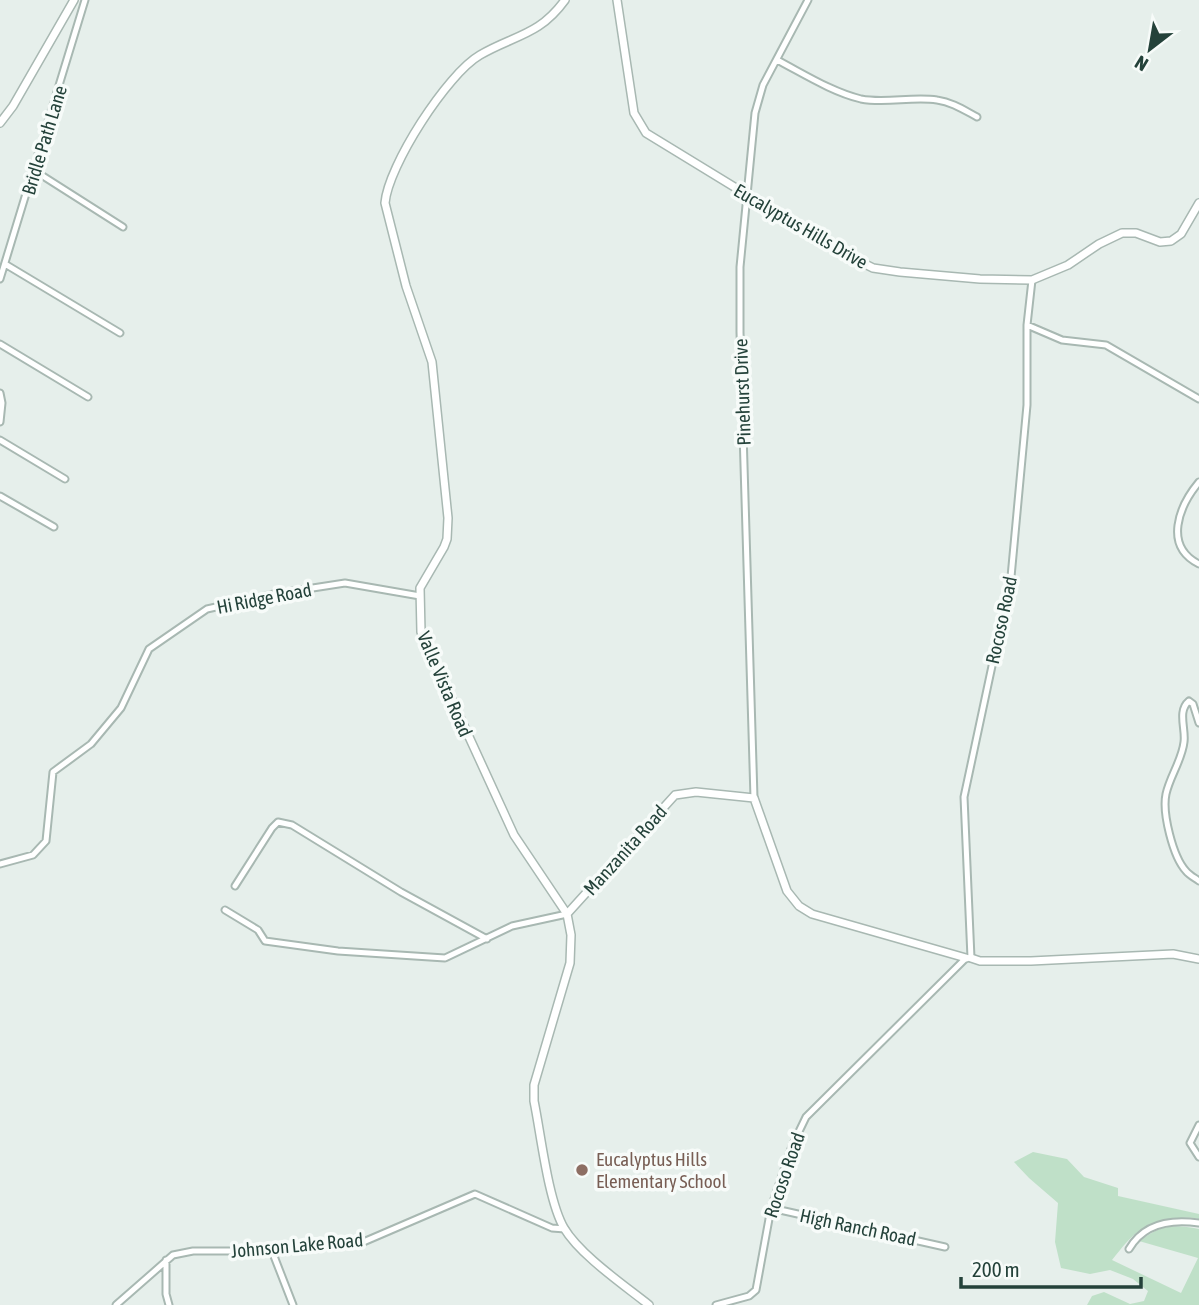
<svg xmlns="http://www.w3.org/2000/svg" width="1199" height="1305" font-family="'Asap Condensed',sans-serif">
<rect width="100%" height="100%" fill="#e6efeb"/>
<!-- green -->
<path fill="#bfe0c8" d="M 1033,1152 L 1067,1159 L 1084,1177 L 1118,1188 L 1118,1196 L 1199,1214 L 1199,1219 C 1191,1217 1184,1218 1176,1219 C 1143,1221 1132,1235 1112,1260 L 1181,1293 L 1198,1258 L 1139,1241 C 1162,1225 1172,1224 1199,1229 L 1199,1305 L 1087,1305 L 1092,1296 L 1104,1292 L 1130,1304 L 1144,1301 L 1148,1291 L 1133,1279 L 1110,1270 L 1090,1274 L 1061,1268 L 1055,1242 L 1058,1203 L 1029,1178 L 1014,1162 Z"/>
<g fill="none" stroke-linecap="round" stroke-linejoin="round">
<defs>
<path id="minor" d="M 777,60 C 804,74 832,92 861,99 C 886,104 912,96 937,100 C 952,102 964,110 977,117
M 35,171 L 123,227
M 5,264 L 120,333
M 0,279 L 85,0
M 1027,325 L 1062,340 L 1106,345 L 1199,399
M 0,344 L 88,397
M 0,393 L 2,403 L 0,422
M 0,440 L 65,479
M 1199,482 C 1179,506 1163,546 1199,564
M 0,496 L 54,527
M 1199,723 L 1193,704 L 1189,701 C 1177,711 1186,729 1184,742 C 1182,760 1170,776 1166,794 C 1162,813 1173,857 1186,871 C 1189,875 1195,878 1199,881
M 754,798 L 740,332 L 740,267 L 755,113 L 763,85 L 808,0
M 0,864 L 33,855 L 46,841 L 53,772 L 91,744 L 121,708 L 149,649 L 207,609 L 274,594 L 345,583 L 420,596
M 235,886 L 272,828 L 278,822 L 292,825 L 401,892 L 487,939
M 225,910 L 258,930 L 265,941 L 338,951 L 445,958 L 512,926 L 567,914
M 1199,1125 L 1190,1143 L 1199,1157
M 771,1208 L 945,1247
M 1129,1249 C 1144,1223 1171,1219 1199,1223
M 272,1251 L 293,1305
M 166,1260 L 166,1294 L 169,1305
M 116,1305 L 173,1255 L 193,1251 L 272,1251 L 361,1243 L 475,1194 L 552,1228 L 565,1229
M 716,1305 L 749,1296 L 756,1290 L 771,1208 L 792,1146 L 806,1117 L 966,958 L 971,958 L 964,797 L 1011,577 L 1027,405 L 1027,325 L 1032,280"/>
<path id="tertiary" d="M 565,0 C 539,36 514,35 480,55 C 447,74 388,166 385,203 L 406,286 L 432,362 L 448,518 L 447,539 L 444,547 L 420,588 L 421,632 L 514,835 L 567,914 L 571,935 L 570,963 L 534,1085 L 534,1101 C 541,1135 548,1200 564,1228 C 580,1255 624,1285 649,1305
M 617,0 L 634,113 L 646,133 L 839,251 L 873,268 L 900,272 L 980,279 L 1032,280 L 1068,265 L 1099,244 L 1122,233 L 1136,233 L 1160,242 L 1171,241 L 1181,234 L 1199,203
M 0,123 L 13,106 L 74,0
M 567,914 L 675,795 L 696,792 L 754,798 L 787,891 L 799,906 L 812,914 L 966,958
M 971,958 L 980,961 L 1031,961 L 1173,954 L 1199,959"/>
</defs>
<!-- minor casing -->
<use href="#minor" stroke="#a8b8b2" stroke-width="9"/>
<!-- tertiary casing -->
<use href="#tertiary" stroke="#a8b8b2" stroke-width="10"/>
<!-- minor -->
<use href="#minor" stroke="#fff" stroke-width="5"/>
<!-- tertiary -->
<use href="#tertiary" stroke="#fff" stroke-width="7"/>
</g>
<!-- markers -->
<circle fill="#8d6e63" stroke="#f7fbf9" stroke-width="2.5" cx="582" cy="1170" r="7"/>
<g text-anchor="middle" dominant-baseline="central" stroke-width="7" stroke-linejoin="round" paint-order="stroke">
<!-- street labels -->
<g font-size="19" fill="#24423a" stroke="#f7fbf9">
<text transform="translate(44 140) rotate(-73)">Bridle Path Lane</text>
<text transform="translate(801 226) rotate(30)">Eucalyptus Hills Drive</text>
<text transform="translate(742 392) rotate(-92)">Pinehurst Drive</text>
<text transform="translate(264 598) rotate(-11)">Hi Ridge Road</text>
<text transform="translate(1001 620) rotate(-78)">Rocoso Road</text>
<text transform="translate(445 684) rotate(67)">Valle Vista Road</text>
<text transform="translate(625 850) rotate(-48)">Manzanita Road</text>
<text transform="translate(784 1175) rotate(-71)">Rocoso Road</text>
<text transform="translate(858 1227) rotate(12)">High Ranch Road</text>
<text transform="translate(297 1245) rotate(-5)">Johnson Lake Road</text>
</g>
<!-- education labels -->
<g font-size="19" fill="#785e54" stroke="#f7fbf9" text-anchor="start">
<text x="596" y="1159">Eucalyptus Hills<tspan x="596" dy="22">Elementary School</tspan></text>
</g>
</g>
<!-- north arrow -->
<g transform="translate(1150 49) rotate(211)" stroke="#f7fbf9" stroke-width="5" paint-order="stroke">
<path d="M0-5L12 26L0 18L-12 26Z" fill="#24423a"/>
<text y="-10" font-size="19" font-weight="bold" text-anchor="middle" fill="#24423a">N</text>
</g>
<!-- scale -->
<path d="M961 1277v10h180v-10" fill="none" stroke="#24423a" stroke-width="3.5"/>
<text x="972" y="1277" font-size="21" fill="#24423a" stroke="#f7fbf9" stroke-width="5" paint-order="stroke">200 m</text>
</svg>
